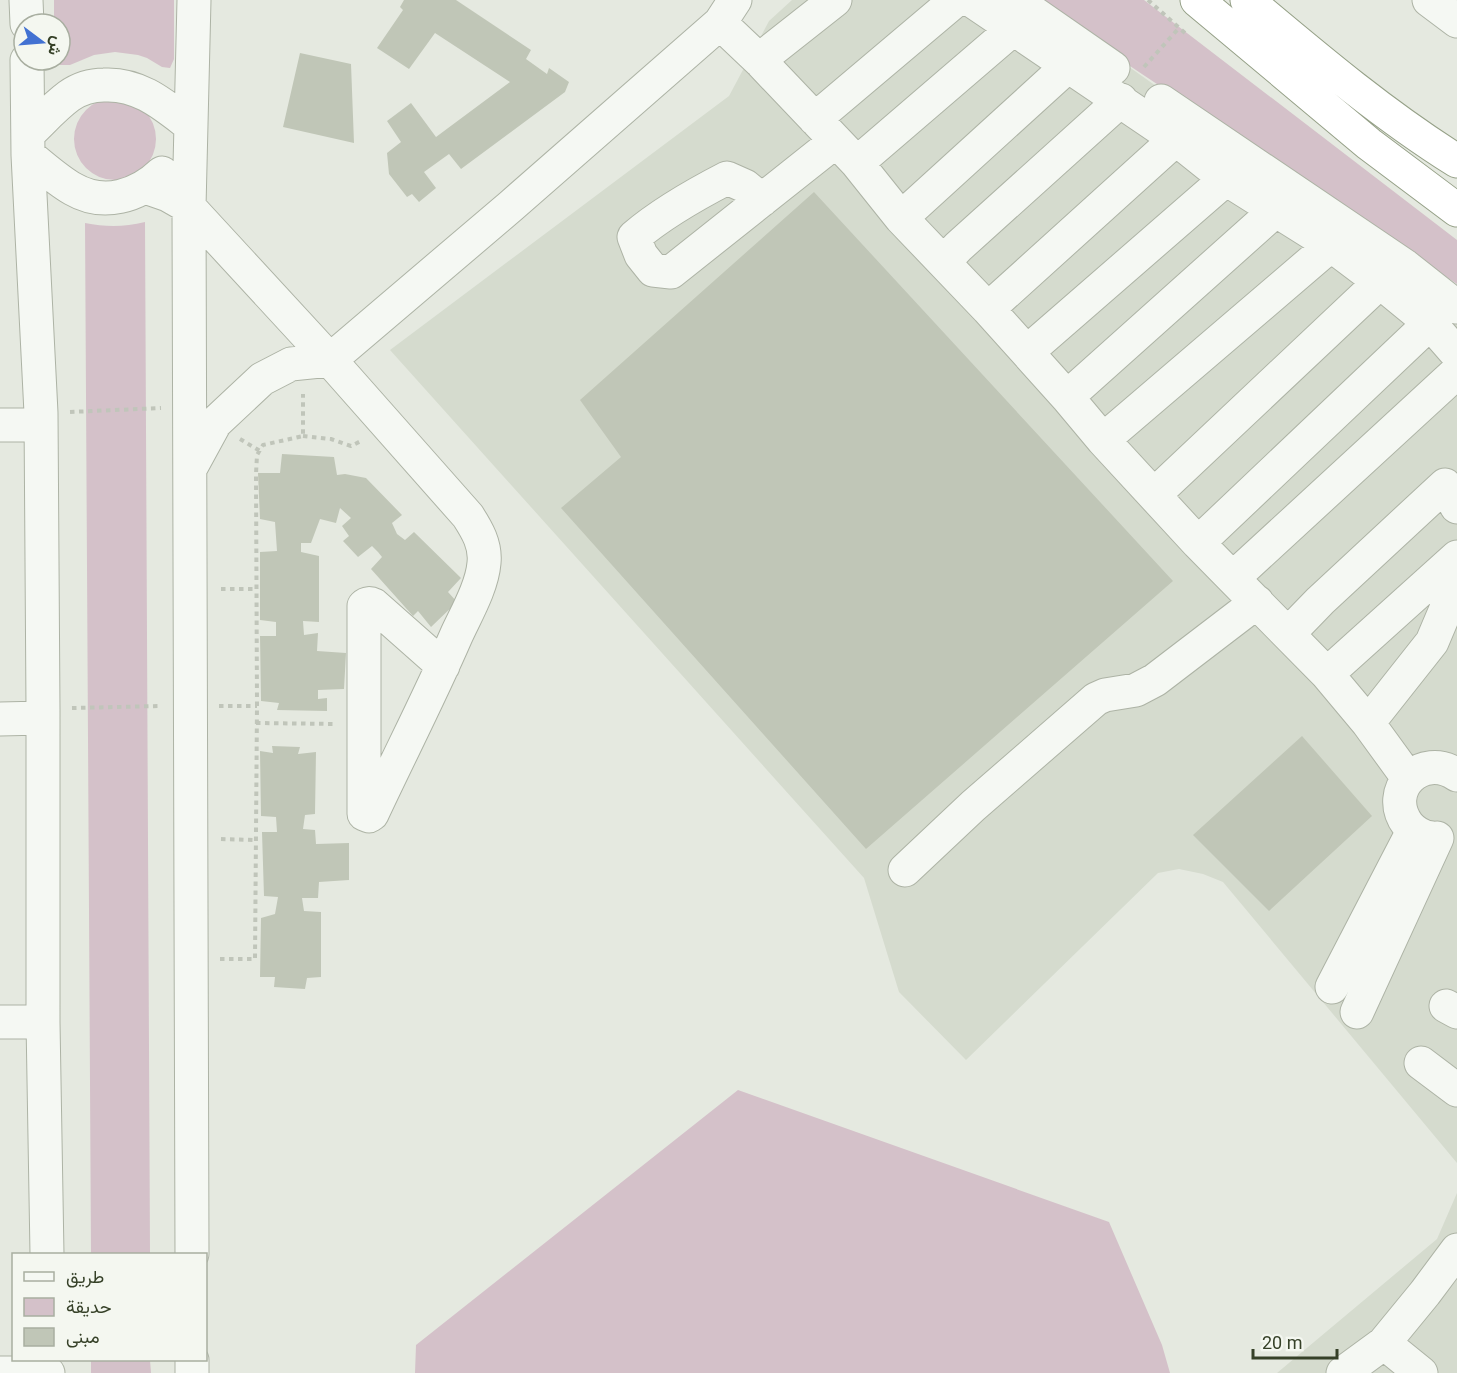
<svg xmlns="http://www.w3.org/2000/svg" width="1457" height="1373" font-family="Roboto,Vazirmatn,sans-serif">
<rect width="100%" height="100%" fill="#e5e9e0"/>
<!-- built -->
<path fill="#d5dbce" d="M 792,0 L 1035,0 L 1457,300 L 1457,1163 L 1223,882 L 1203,874 L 1179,869 L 1158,873 L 966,1060 L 899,992 L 864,878 L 390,350 L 729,96 L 769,21 Z
M 1457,1193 L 1457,1373 L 1277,1373 L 1437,1239 Z"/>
<!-- green -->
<path fill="#d4c1c9" d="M 54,0 L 174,0 L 174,59 L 170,68 L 162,67 L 147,58 L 138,55 L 115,52 L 94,55 L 70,65 L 60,65 L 55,60 L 60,60 L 60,24 L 54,24 Z
M 1031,0 L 1144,0 L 1457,240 L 1457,284 Z
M74 139a41 41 0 1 1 82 0a41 41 0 1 1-82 0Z
M 145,222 L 150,1254 L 91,1254 L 85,223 C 106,227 124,227 145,222 Z
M 738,1090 L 1109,1222 L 1162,1345 L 1170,1373 L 415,1373 L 416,1345 Z
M 91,1360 L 150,1360 L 151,1373 L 91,1373 Z"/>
<!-- building -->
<path fill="#c0c6b7" d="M 404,0 L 456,0 L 531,50 L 526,59 L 547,74 L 549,68 L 569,82 L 565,92 L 461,169 L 449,154 L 424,172 L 436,188 L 419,202 L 412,194 L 407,197 L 389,174 L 387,153 L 401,142 L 387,121 L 411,103 L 436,137 L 510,82 L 435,33 L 409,69 L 377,48 L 403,10 L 400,7 Z
M 300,53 L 351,64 L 354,143 L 283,127 Z
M 814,192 L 1173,581 L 866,849 L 561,508 L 621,457 L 580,400 Z
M 282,454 L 334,457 L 337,475 L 345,474 L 366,478 L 402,515 L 392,523 L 397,534 L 405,540 L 414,532 L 461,578 L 448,592 L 457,602 L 431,627 L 418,611 L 413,616 L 371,569 L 382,557 L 378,552 L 372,546 L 358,557 L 343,541 L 349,536 L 342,526 L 351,518 L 340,508 L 336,523 L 320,519 L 311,543 L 301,543 L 301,552 L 319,556 L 319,622 L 303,621 L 304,635 L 318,633 L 317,651 L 346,653 L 344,689 L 318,690 L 318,699 L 327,698 L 327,711 L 277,710 L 279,703 L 261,701 L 260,636 L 276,636 L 276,622 L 260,620 L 260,552 L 277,551 L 275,522 L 260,519 L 258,473 L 280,473 Z
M 1302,736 L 1372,816 L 1269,911 L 1193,835 Z
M 272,746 L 300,747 L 298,754 L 316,752 L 315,814 L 305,815 L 303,829 L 315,830 L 316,844 L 349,843 L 349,880 L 319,882 L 318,898 L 302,898 L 304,911 L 321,912 L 321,977 L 307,978 L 305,989 L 274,987 L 275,977 L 260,977 L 261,918 L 275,914 L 278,897 L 264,896 L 262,832 L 277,832 L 276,817 L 261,816 L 260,751 L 273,753 Z"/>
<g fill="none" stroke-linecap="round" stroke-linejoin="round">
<defs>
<path id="minor" d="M 26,0 L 27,24
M 735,0 L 720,23 L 759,60 L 857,163 L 901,218 L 988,309 L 1067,397 L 1103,440 L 1198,543 L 1327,674 L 1368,723 L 1408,778
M 971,0 L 1176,139 L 1226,179 L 1331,245 L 1380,282 L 1430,323 L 1457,354
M 1015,0 L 1113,68
M 1429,0 L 1457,21
M 27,60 L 28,155 L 41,413 L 43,709 L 43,1022 L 47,1254
M 759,60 L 835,0
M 1161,101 L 1405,266 L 1457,307
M 815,119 L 956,0
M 28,134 C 41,122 54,107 69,96 C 79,89 92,85 104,85 C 139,83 164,105 190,125
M 28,155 C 42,166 57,180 73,189 C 104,207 138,196 162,173
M 857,163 L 1013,29
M 145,187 L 168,195 L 189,207 L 330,360 L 468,516 C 477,530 486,545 484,563 C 482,587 466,614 456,636 C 430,696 400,754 372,814 L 369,816 L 364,814 L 364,606 C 367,603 370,603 374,605 L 443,666
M 762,200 L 745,186 L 727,178 C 694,195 662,213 634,237 L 641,255 L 653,270 L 671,272 L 836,141
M 901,218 L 1069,65
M 944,262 L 958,247 L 1121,100
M 988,309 L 1176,139
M 1027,352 L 1226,179
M 1067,397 L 1276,210
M 0,425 L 41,425
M 1103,440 L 1331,245
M 191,467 L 215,423 L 262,379 L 291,364 L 330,360 L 511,206 L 720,23
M 1154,495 L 1380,282
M 1198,543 L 1430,323
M 1233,578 L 1457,372
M 1288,634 L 1320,601 L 1445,485 L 1457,507
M 1327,674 L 1457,557
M 0,719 L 43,718
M 1368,723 L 1432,642 L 1457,583
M 1432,838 C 1422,837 1415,833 1408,825 C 1382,790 1422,751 1457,775
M 905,870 L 973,806 L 1096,699 L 1105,695 L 1136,690 L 1155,680 L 1257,602
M 1332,987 L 1413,831
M 1446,1006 L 1457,1012
M 1357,1012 L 1437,838
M 0,1022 L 43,1022
M 1421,1063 L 1457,1090
M 192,1254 L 189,207 L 194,0
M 1384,1343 L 1421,1373
M 192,1360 L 192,1373
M 0,1373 L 48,1373
M 1343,1373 L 1384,1343 L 1425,1293 L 1457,1250"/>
<path id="highway" d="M 1197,0 L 1369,144 L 1457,210
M 1247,0 C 1315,57 1382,114 1457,161"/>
</defs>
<!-- minor casing -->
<use href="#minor" stroke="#adb3a5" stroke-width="35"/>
<!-- highway casing -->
<use href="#highway" stroke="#95a087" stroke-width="35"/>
<!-- path -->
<path stroke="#c0c5ba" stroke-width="4" stroke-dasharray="4.5 4.5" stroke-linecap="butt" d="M 1148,0 L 1185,33
M 1144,67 L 1179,28
M 70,412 L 161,408
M 303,436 L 331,439 L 351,446 L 363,440
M 240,439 L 260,451
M 221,589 L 256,589
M 219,706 L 257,706
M 72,708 L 160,706
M 256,723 L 336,724
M 221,839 L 256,840
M 220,959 L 255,959 L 257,706 L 256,474 L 257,455 L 263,445 L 303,436 L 303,394"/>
<!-- minor -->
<use href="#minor" stroke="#f5f8f3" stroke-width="33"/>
<!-- highway -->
<use href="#highway" stroke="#fff" stroke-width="33"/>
</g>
<!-- legend -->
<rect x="12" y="1253" width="195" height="108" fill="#f4f7f0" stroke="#a8aea0" stroke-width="1.5"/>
<rect x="24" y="1272" width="30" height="9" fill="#f5f8f3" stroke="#a8aea0" stroke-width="1.5"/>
<text x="66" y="1283" font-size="18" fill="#364128">طريق</text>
<rect x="24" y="1298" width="30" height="18" fill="#d4c1c9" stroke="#a8aea0" stroke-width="1.5"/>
<text x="66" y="1313" font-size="18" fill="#364128">حديقة</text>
<rect x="24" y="1328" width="30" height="18" fill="#c0c6b7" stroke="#a8aea0" stroke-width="1.5"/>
<text x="66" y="1343" font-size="18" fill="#364128">مبنى</text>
<!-- north arrow -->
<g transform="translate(42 42) rotate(106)"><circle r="28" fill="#f4f7f0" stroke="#a8aea0" stroke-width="1.5"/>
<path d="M0-4.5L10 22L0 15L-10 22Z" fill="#4271d2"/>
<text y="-9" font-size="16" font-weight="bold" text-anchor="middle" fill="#364128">ش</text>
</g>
<!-- scale -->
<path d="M1253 1349v9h84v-9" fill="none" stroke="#364128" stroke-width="3"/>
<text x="1262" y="1349" font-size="18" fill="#364128" stroke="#f4f7f0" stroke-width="4.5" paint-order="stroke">20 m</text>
</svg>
